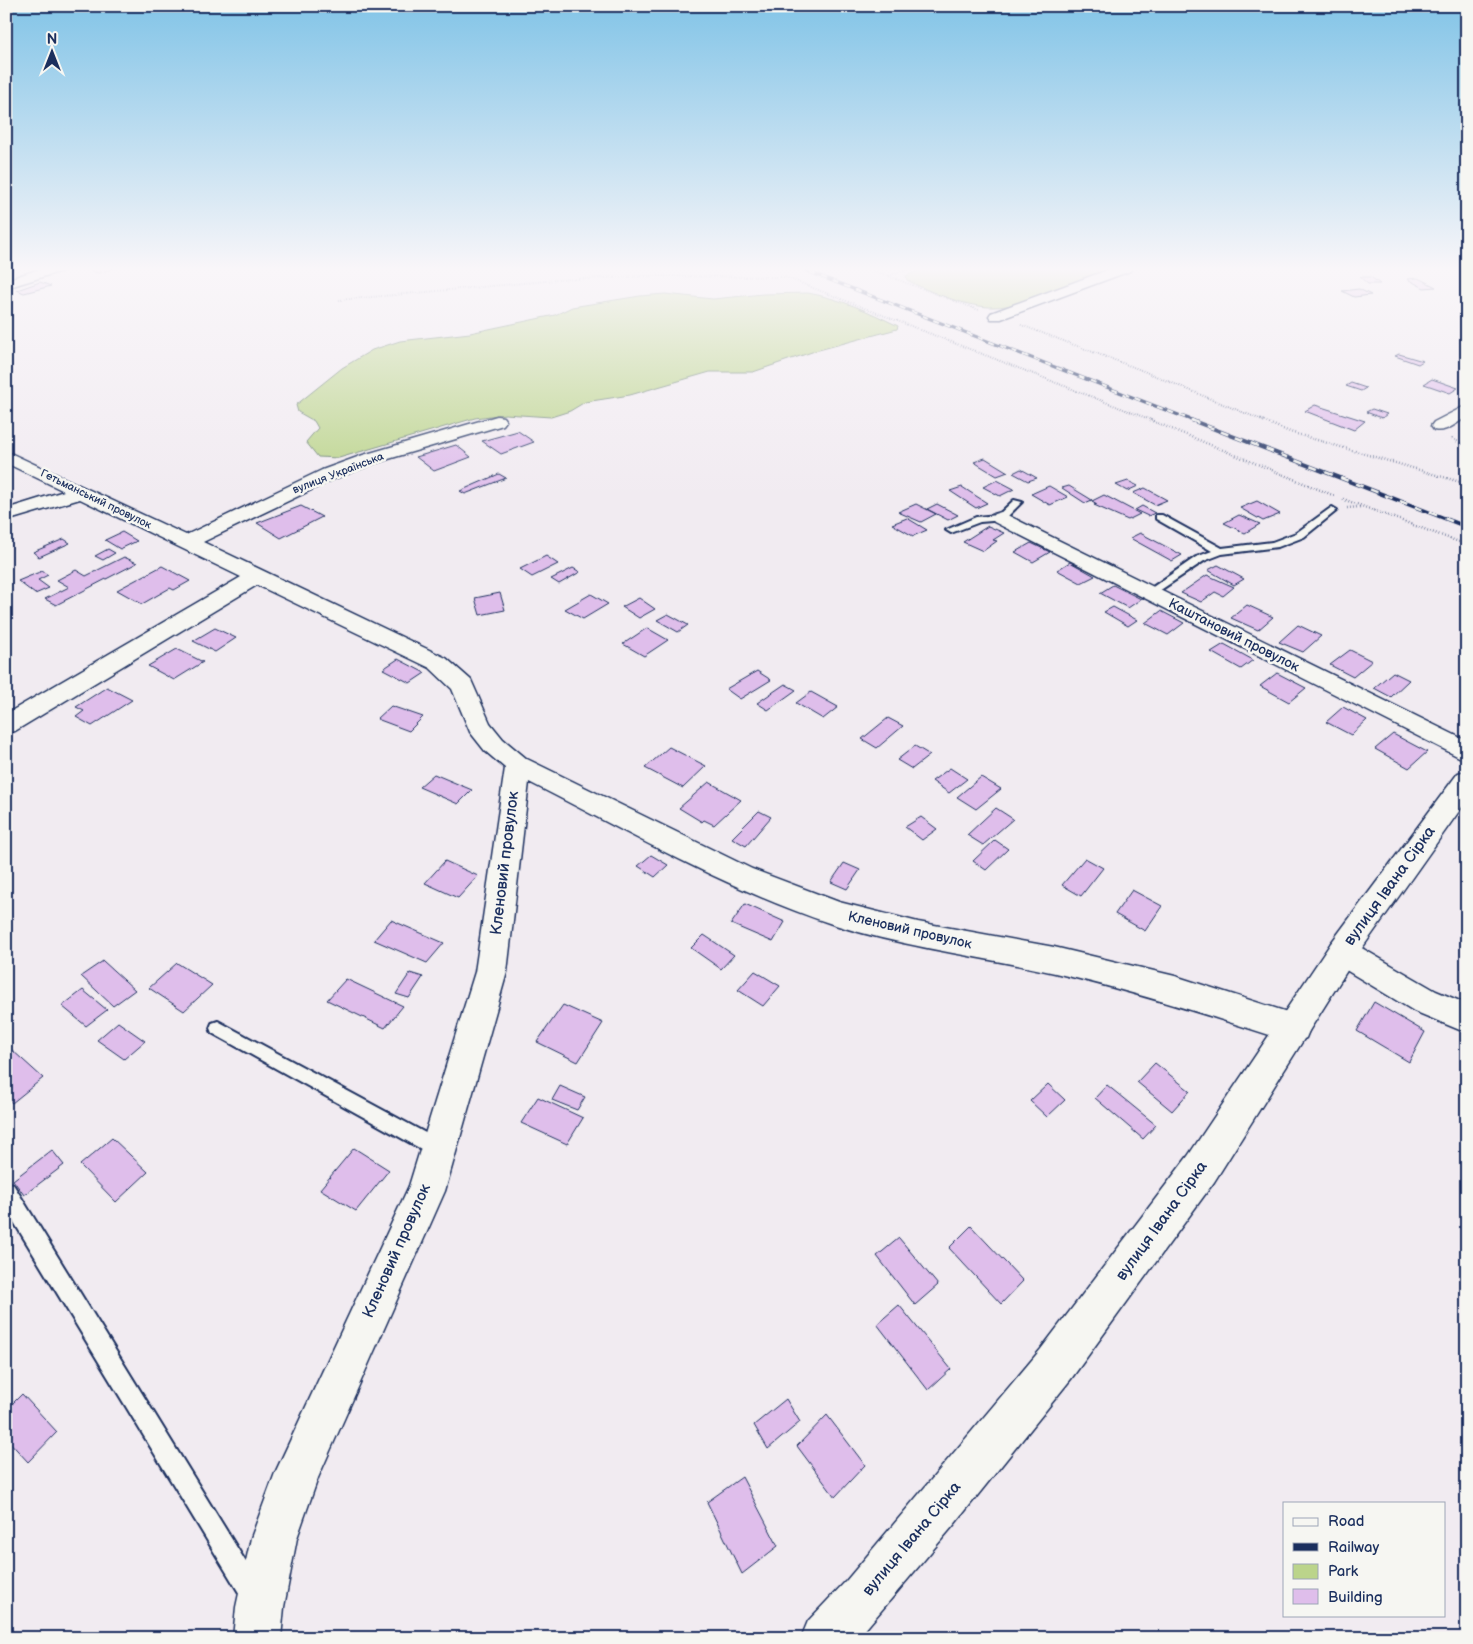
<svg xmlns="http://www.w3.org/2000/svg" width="1473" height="1644" font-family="'Balsamiq Sans',sans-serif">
<rect width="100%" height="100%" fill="#f1ebf1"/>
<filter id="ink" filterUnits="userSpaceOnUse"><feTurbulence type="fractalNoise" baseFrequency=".02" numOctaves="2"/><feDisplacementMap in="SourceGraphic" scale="10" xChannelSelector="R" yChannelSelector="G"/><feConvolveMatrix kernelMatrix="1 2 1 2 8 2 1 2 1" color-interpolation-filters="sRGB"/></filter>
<g filter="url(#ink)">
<!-- green -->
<path fill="#bbd48b" stroke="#6b8274" d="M 925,268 L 1115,268 C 1083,280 1026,307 994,307 C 969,308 929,292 907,280 L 906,276 Z
M 808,293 C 841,299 868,311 898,326 L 897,329 L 815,351 L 753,372 L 710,372 L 630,395 L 585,402 L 570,411 L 551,417 L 505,414 L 475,418 L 339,458 L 318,457 L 306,442 L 318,428 L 314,421 L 298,412 L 296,405 L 342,368 L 372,350 L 400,341 L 470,333 L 555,315 L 572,307 L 640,296 L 665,294 L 713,299 L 763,294 Z"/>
<!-- building -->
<path fill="#dfbeeb" stroke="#1b2f5e" d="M 89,268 L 116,268 L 98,273 L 86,269 Z
M 1360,277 L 1371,277 L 1380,284 L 1368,284 Z
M 1418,278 L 1436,287 L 1424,288 L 1407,279 Z
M 40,282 L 51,286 L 24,293 L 17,290 Z
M 1359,289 L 1371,295 L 1354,297 L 1342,291 Z
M 1399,354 L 1423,361 L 1418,364 L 1395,356 Z
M 1432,379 L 1458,388 L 1450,393 L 1424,384 Z
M 1351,383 L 1366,388 L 1361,391 L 1346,386 Z
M 1315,405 L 1365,421 L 1354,430 L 1305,411 Z
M 1372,409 L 1387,414 L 1382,418 L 1366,412 Z
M 518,431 L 534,442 L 501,454 L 482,441 Z
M 456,445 L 471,457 L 434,471 L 416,457 Z
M 985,458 L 1008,472 L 997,476 L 974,462 Z
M 1021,469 L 1037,478 L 1028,481 L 1013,473 Z
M 499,474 L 506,478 L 465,494 L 460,491 Z
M 997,480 L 1014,489 L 1000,496 L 983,487 Z
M 1128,481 L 1138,486 L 1127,491 L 1116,485 Z
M 1049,486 L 1068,497 L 1050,505 L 1031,494 Z
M 1069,486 L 1092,500 L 1085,503 L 1062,488 Z
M 962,487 L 987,503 L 976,508 L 950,491 Z
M 1145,488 L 1167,500 L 1155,505 L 1133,493 Z
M 1104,495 L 1140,514 L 1128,520 L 1094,505 L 1097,504 L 1092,501 Z
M 1257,501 L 1280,514 L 1263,521 L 1240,508 Z
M 916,504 L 936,514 L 921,522 L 898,512 Z
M 937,504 L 958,515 L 948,520 L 927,509 Z
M 301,506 L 322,517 L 281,538 L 257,523 Z
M 1142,506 L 1155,513 L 1148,516 L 1135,510 Z
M 1239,515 L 1260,524 L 1245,533 L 1224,523 Z
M 907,518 L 927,530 L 913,536 L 892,524 Z
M 988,526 L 1004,533 L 993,540 L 997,541 L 983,551 L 963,542 Z
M 122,532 L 137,541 L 120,549 L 105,540 Z
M 1140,533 L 1182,555 L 1172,561 L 1130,538 Z
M 64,539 L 70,543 L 39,557 L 33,552 Z
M 1031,543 L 1050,552 L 1033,562 L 1015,552 Z
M 108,549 L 115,553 L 103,560 L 95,556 Z
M 546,556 L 558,564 L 532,577 L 520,569 Z
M 124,557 L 137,563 L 56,605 L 45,599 L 69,587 L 57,580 L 76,570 L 86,576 Z
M 1070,562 L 1095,576 L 1081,583 L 1057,570 Z
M 1218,565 L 1244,579 L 1234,585 L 1208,570 Z
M 162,566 L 190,581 L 174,590 L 170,588 L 142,604 L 117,590 Z
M 573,568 L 580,572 L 559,584 L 551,579 Z
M 42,571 L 48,575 L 38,580 L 49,588 L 35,594 L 18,581 Z
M 1207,575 L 1234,587 L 1223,596 L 1215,592 L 1201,602 L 1181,593 Z
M 1113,585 L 1141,599 L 1128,608 L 1100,593 Z
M 500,593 L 505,610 L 480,615 L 475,598 Z
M 591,594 L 608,604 L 583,619 L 565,609 Z
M 639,598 L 655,609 L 639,618 L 622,607 Z
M 1247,605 L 1273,617 L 1258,630 L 1231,618 Z
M 1113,607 L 1137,620 L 1128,626 L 1104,612 Z
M 1161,611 L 1184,623 L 1168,635 L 1145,623 Z
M 668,614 L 688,625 L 678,632 L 657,620 Z
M 1298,625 L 1321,636 L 1303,652 L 1279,642 Z
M 215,628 L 236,638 L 215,652 L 193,641 Z
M 647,628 L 668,640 L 644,656 L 623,644 Z
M 1224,644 L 1253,660 L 1241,669 L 1211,652 Z
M 177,649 L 203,662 L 174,680 L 148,666 Z
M 1350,650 L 1372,661 L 1353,677 L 1330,665 Z
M 398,659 L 425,673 L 410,683 L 383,669 Z
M 757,671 L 771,680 L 740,699 L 726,689 Z
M 1393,672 L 1409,680 L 1391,697 L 1374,688 Z
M 1277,673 L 1306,688 L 1289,702 L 1260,686 Z
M 785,684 L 796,690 L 768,710 L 757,703 Z
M 107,687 L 132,700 L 92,726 L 76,717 L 84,711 L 76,707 Z
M 811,692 L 838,707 L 823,719 L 796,703 Z
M 391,706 L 423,717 L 409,731 L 377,719 Z
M 1343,707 L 1367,720 L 1351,735 L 1326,722 Z
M 888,718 L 903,726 L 877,748 L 862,739 Z
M 1393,734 L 1427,752 L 1409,768 L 1375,749 Z
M 915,746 L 930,755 L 912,769 L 897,760 Z
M 669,747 L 706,766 L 683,788 L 645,768 Z
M 950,768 L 967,779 L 949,793 L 932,781 Z
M 434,774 L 472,790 L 458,804 L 419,787 Z
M 981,777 L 1001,789 L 976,809 L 957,797 Z
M 709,782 L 741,800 L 714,825 L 704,820 L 702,822 L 679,808 Z
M 996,808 L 1013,819 L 983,845 L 967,835 Z
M 759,811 L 771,817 L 746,846 L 732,838 Z
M 921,817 L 937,829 L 922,840 L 905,827 Z
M 995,840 L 1008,849 L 986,870 L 973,861 Z
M 651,855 L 668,865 L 655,877 L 638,866 Z
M 1085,858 L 1103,868 L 1081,896 L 1062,885 Z
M 445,861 L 478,876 L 458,898 L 425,883 Z
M 844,863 L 860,870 L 847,889 L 831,882 Z
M 1132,890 L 1162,906 L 1145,931 L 1115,914 Z
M 745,904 L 785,922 L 773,942 L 731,924 Z
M 391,920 L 444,943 L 427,963 L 374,940 Z
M 704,935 L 734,955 L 721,969 L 691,948 Z
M 103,961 L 135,990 L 113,1006 L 81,976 Z
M 177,963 L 212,985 L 184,1011 L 149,988 Z
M 755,971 L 780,986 L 763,1006 L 738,990 Z
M 410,973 L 423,977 L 409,998 L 396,994 Z
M 346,979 L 403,1006 L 385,1028 L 327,1000 Z
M 83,990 L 107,1010 L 86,1026 L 62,1006 Z
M 1374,1002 L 1425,1032 L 1409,1062 L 1357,1031 Z
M 563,1005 L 603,1023 L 578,1062 L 537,1042 Z
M 118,1022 L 145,1041 L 124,1059 L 97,1040 Z
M 12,1050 L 43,1078 L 12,1103 L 6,1098 L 6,1055 Z
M 1155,1063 L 1190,1091 L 1172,1111 L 1137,1082 Z
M 1048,1084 L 1065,1100 L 1047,1117 L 1030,1101 Z
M 1107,1085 L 1156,1125 L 1143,1139 L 1095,1098 Z
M 560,1086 L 585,1097 L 577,1110 L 552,1100 Z
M 538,1097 L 583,1118 L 567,1144 L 521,1123 Z
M 112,1138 L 148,1172 L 116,1202 L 80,1165 Z
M 354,1148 L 389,1170 L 356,1211 L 320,1189 Z
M 52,1150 L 64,1165 L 24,1195 L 13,1180 Z
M 971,1226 L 1023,1281 L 1001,1304 L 949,1248 Z
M 899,1238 L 938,1285 L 915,1305 L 877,1256 Z
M 899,1305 L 951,1369 L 928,1390 L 877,1324 Z
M 22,1394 L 57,1432 L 28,1462 L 6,1438 L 6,1410 Z
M 786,1399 L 800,1422 L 768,1449 L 754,1425 Z
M 827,1415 L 865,1465 L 835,1497 L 797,1446 Z
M 742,1477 L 778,1546 L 742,1574 L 707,1502 Z"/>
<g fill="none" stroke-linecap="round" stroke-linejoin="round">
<defs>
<path id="lane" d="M 1014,500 L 1022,502 L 1004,520 L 980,522 L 951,533 L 946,530 L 976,517 L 998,515 Z
M 1332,507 L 1337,510 L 1335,512 L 1304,537 L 1278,547 L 1222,554 L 1204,561 L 1153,595 L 1149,596 L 1144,593 L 1196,557 L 1212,551 L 1156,519 L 1156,515 L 1162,515 L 1222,548 L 1272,542 L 1296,533 Z
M 218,1021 L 444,1143 L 447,1149 L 444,1155 L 438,1158 L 432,1155 L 212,1033 L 210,1028 L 212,1023 Z
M 6,1182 L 13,1184 L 260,1585 L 264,1593 L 260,1601 L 252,1605 L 244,1601 L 6,1209 Z"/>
<path id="street" d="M 43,268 L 64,268 L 62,271 L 6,288 L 6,280 Z
M 1113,268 L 1132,268 L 1130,271 L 1001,319 L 991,319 L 989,316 L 991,313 Z
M 1467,405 L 1467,417 C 1456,423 1446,433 1434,430 L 1431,426 L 1434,422 Z
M 497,416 L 503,417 L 506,421 L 503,425 L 375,463 L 336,478 L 203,542 L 446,658 L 471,680 L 490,723 L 503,739 L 527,759 L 752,869 L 839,902 L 918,922 L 1054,947 L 1175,976 L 1306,1018 L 1310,1028 L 1306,1038 L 1294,1043 C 1215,1017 1136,992 1055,973 C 980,956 905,948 832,924 C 726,889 628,832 529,782 L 507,972 L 445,1191 L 318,1478 L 297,1538 L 284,1607 L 281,1638 L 233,1638 L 236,1607 L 251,1538 L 275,1473 L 409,1186 L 475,972 L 505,768 L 485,751 L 470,732 L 452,689 L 430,668 L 257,585 L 15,731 L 6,733 L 6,714 L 241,577 L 80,499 L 6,521 L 6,509 L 64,491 L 6,463 L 6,451 L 186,535 L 322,470 L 363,455 Z
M 1001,512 L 1467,741 L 1467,761 L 994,522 L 991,518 L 994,514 Z
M 1342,939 L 1353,943 L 1436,991 L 1467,1004 L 1467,1033 L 1414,1011 L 1331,961 L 1327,952 L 1331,943 Z"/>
<path id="secondary" d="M 1467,771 L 1467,800 L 1353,961 L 1214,1182 L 1071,1379 L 953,1526 L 858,1638 L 801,1638 L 808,1621 L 846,1581 L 1041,1349 L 1188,1156 L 1331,943 L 1458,773 Z"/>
</defs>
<!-- lane casing -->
<use href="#lane" stroke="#1b2f5e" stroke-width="4"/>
<!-- street casing -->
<use href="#street" stroke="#1b2f5e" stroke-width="3"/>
<!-- secondary casing -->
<use href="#secondary" stroke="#1b2f5e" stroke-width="3"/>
<!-- path-far1 -->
<path stroke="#1b2f5e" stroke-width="2" stroke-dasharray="0.5 2" stroke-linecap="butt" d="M 867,268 L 888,276
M 913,268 L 888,276 L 979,310
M 339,300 L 557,280 L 648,276 L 785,277 L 1154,421
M 1021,325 L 1141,370 L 1264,421"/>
<!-- path -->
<path stroke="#1b2f5e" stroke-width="2.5" stroke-dasharray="0.5 2.5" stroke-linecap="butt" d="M 1150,420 L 1335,496
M 1261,420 L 1290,432 L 1467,484
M 1452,438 L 1467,447
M 1343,499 L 1467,545
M 1347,508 L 1361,507"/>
<!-- lane -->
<use href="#lane" fill="#f6f6f2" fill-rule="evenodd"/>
<!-- street -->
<use href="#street" fill="#f6f6f2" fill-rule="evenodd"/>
<!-- secondary -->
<use href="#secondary" fill="#f6f6f2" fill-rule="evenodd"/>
<defs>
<path id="rail-far1" d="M 799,268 L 1194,421"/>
<path id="rail" d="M 1191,420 L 1467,527"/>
</defs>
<!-- rail-far1 casing -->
<use href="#rail-far1" stroke="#1b2f5e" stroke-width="3"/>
<!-- rail casing -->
<use href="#rail" stroke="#1b2f5e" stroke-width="4"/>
<!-- rail-far1 -->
<use href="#rail-far1" stroke="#f6f6f2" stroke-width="2" stroke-dasharray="6" stroke-linecap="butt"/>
<!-- rail -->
<use href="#rail" stroke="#f6f6f2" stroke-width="2.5" stroke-dasharray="8" stroke-linecap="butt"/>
</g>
</g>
<!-- sky -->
<linearGradient id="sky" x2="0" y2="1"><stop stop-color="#82c4e7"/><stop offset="0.54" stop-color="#f9f6f9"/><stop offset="1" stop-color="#f9f6f9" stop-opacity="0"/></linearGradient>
<rect width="1473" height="498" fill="url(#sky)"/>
<g text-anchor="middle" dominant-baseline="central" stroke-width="5" stroke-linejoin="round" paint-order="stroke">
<!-- far-street labels -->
<g font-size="11" fill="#1b2f5e" stroke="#f6f6f2">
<text transform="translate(338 473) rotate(-21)">вулиця Українська</text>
<text transform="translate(96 499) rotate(26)">Гетьманський провулок</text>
</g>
<!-- street labels -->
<g font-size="14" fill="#1b2f5e" stroke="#f6f6f2">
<text transform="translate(1234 635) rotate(27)">Каштановий провулок</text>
<text transform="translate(910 930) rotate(13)">Кленовий провулок</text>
</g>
<!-- near-street labels -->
<g font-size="16" fill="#1b2f5e" stroke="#f6f6f2">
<text transform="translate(505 863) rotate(-83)">Кленовий провулок</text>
<text transform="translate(1390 886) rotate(-54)">вулиця Івана Сірка</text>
<text transform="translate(1162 1221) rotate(-54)">вулиця Івана Сірка</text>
<text transform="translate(397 1251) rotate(-66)">Кленовий провулок</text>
<text transform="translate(912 1539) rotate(-50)">вулиця Івана Сірка</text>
</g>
</g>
<!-- margin -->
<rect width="1473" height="1644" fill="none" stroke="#f6f6f2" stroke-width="25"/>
<rect x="12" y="12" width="1448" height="1619" fill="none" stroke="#1b2f5e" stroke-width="2" filter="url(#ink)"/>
<!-- legend -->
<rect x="1283" y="1502" width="162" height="115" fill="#f6f6f2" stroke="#9ea6b7"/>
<rect x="1293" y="1518" width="25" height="8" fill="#f6f6f2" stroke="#9ea6b7"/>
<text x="1328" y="1526" font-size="15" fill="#1b2f5e">Road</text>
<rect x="1293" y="1543" width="25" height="8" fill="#1b2f5e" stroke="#9ea6b7"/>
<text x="1328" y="1552" font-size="15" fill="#1b2f5e">Railway</text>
<rect x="1293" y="1564" width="25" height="15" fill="#bbd48b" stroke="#9ea6b7"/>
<text x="1328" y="1576" font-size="15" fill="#1b2f5e">Park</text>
<rect x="1293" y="1589" width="25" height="15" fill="#dfbeeb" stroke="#9ea6b7"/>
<text x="1328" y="1602" font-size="15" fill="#1b2f5e">Building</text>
<!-- north arrow -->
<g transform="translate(52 52)" stroke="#f6f6f2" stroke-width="4" paint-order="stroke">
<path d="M0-4L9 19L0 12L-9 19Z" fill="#1b2f5e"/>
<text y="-8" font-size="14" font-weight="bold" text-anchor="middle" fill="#1b2f5e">N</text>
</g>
</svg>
